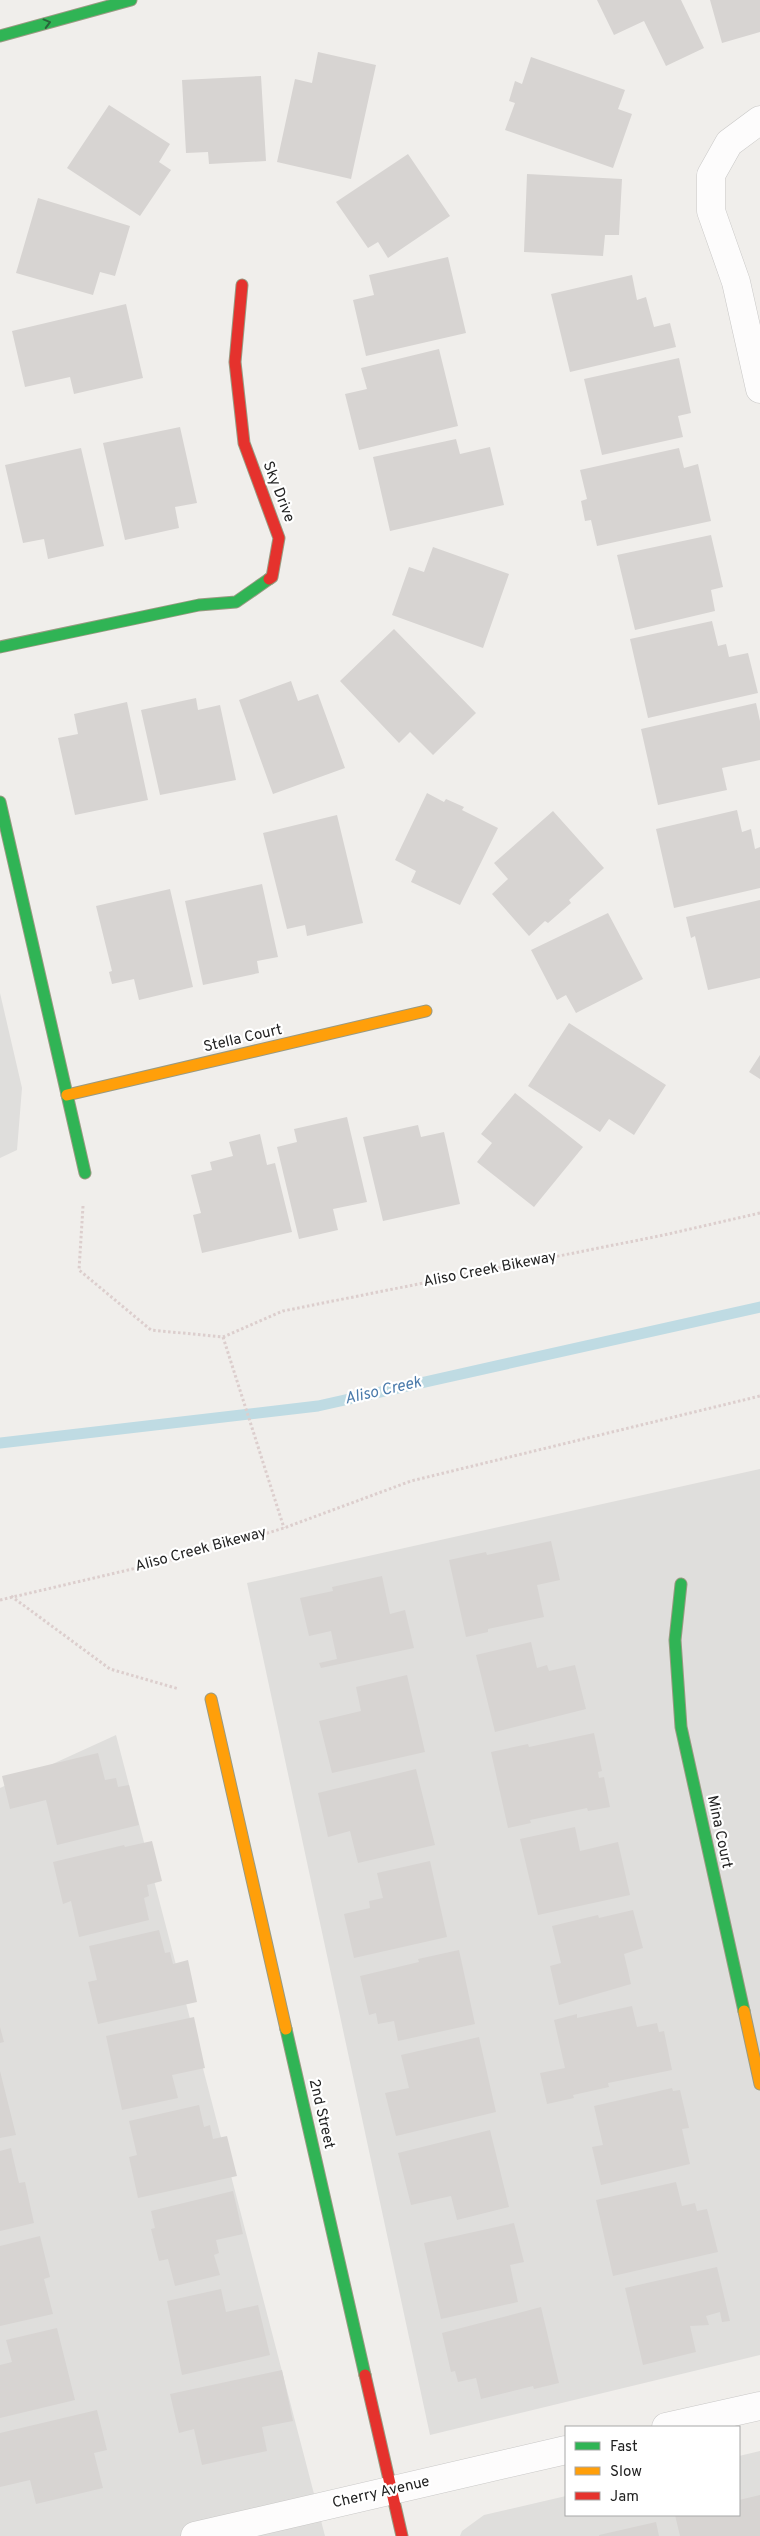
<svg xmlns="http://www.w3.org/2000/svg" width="760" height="2536" font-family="Overpass,sans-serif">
<rect width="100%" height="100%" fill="#f0eeeb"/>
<!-- residential -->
<path fill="#dfdedc" d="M 0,993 L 22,1088 L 17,1150 L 0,1158 Z
M 760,1469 L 760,2355 L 430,2435 L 247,1583 Z
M 116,1735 L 325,2536 L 0,2536 L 0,1788 Z
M 760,2451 L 760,2536 L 460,2536 L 462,2531 L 484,2515 L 566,2496 L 566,2515 L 739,2515 L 739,2456 Z"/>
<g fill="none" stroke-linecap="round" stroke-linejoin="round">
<!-- stream -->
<path stroke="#bfdbe3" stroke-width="11" d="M 0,1443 L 318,1406 L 760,1307"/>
</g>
<!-- building -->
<path fill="#d7d4d2" d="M 597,0 L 681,0 L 704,48 L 666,66 L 644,21 L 614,35 Z
M 710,0 L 760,0 L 760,32 L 722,43 Z
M 318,52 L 376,65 L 351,179 L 277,162 L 295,79 L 312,83 Z
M 531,57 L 625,90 L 618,109 L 632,114 L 613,168 L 505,130 L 515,103 L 509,101 L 515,81 L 522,84 Z
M 261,76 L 266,161 L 209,164 L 208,152 L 186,153 L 182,80 Z
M 109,105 L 170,144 L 159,162 L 171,170 L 140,216 L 67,168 Z
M 408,154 L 450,216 L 388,258 L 378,242 L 368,248 L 336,202 Z
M 527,174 L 622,179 L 619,235 L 605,235 L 603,256 L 524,252 Z
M 38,198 L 130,226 L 115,276 L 100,272 L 93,295 L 16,273 Z
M 448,257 L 466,333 L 366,356 L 353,300 L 374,295 L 369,275 Z
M 632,275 L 637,300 L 646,297 L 654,327 L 670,323 L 676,347 L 570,372 L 551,294 Z
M 126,304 L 143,378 L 74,394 L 70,377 L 25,387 L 12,331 Z
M 439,349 L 458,426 L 359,450 L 345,394 L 367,389 L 361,368 Z
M 679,358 L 691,413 L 678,416 L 683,437 L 602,455 L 584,379 Z
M 180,427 L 197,503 L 175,507 L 179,528 L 125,540 L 103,443 Z
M 456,439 L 460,454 L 490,447 L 504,505 L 390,531 L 373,457 Z
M 81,448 L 104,546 L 48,559 L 44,539 L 23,543 L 5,465 Z
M 679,448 L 684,468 L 698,464 L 711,521 L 597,546 L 591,520 L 585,521 L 581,501 L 587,499 L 580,470 Z
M 711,535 L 723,587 L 711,590 L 715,611 L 635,630 L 617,555 Z
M 433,547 L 509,574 L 483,648 L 392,615 L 409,567 L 424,572 Z
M 712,621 L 718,646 L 726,644 L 729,657 L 748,653 L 758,693 L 648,718 L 630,639 Z
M 394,629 L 476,713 L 433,755 L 410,732 L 399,743 L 340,681 Z
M 291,681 L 298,701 L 318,694 L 345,768 L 273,794 L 239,700 Z
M 196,698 L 198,710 L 220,705 L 236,780 L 160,795 L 141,710 Z
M 127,702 L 148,800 L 75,815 L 58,738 L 78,734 L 74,714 Z
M 756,703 L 760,721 L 760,760 L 722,768 L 727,790 L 658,805 L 641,729 Z
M 427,793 L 444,802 L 446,799 L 464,807 L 462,810 L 498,828 L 460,905 L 411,882 L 416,871 L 395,860 Z
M 737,810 L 742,832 L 751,829 L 755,849 L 760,847 L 760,888 L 674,908 L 656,829 Z
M 553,811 L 604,868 L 569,900 L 571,903 L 548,923 L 545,921 L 529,936 L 492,894 L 508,879 L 494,863 Z
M 337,815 L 363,923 L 307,936 L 305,925 L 287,929 L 263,833 Z
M 262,884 L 278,957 L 257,961 L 259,973 L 203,985 L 185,901 Z
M 170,889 L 193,987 L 139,1000 L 134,979 L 112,984 L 109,972 L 112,971 L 96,906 Z
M 760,900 L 760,978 L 708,990 L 695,936 L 691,938 L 686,917 Z
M 608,913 L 643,979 L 576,1013 L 566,995 L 557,1000 L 531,950 Z
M 569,1023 L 666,1085 L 634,1135 L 609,1119 L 600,1132 L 528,1086 Z
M 760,1055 L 760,1079 L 749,1072 Z
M 515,1093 L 583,1147 L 534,1207 L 477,1162 L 492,1143 L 481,1134 Z
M 347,1117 L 367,1202 L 333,1209 L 338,1230 L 299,1239 L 277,1147 L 297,1142 L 294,1129 Z
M 418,1125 L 421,1137 L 444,1132 L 460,1204 L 383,1221 L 363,1137 Z
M 260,1134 L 267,1165 L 275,1163 L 292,1232 L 202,1253 L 193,1215 L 201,1213 L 191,1175 L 212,1170 L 210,1162 L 233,1156 L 229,1142 Z
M 551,1541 L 560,1580 L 537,1585 L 544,1617 L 488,1629 L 488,1632 L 466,1637 L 449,1560 L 486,1552 L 487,1555 Z
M 382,1576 L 390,1614 L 405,1610 L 414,1648 L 321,1668 L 319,1663 L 337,1659 L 331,1631 L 309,1636 L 300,1598 L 333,1591 L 332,1587 Z
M 531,1642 L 537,1668 L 547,1665 L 549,1671 L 575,1665 L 586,1709 L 495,1732 L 476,1655 Z
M 407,1675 L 425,1752 L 332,1773 L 319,1721 L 361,1711 L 356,1687 Z
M 594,1733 L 602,1771 L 598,1772 L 599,1778 L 604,1777 L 610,1807 L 588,1811 L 587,1808 L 530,1820 L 531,1823 L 508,1828 L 491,1752 L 528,1744 L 529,1747 Z
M 98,1753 L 105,1780 L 116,1778 L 118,1787 L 129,1785 L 139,1825 L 57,1845 L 46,1800 L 10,1809 L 2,1776 Z
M 416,1769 L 435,1845 L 358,1863 L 350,1831 L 328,1837 L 318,1793 Z
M 575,1827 L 580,1851 L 618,1842 L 630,1895 L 538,1915 L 520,1839 Z
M 152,1841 L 162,1881 L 147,1885 L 149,1896 L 144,1898 L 149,1920 L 79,1937 L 71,1901 L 63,1904 L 53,1862 L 124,1845 L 125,1847 Z
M 430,1861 L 447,1937 L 354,1958 L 344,1914 L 370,1908 L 369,1901 L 383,1898 L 377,1873 Z
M 633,1910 L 643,1948 L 624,1954 L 631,1984 L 559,2005 L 550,1966 L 561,1963 L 552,1926 L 598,1915 L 599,1918 Z
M 159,1930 L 165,1953 L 170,1952 L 173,1964 L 188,1960 L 197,2002 L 98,2024 L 88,1982 L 97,1980 L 89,1946 Z
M 459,1950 L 475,2024 L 398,2041 L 394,2021 L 378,2024 L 376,2013 L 369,2015 L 360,1976 L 419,1962 L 418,1959 Z
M 632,2006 L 637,2027 L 657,2023 L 659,2032 L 664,2031 L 672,2070 L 608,2083 L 609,2087 L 573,2095 L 574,2098 L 547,2104 L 540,2073 L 565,2068 L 554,2020 L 577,2014 L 577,2018 Z
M 194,2017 L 205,2068 L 172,2075 L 178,2098 L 122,2110 L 106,2036 Z
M 0,2027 L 4,2042 L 0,2043 Z
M 479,2037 L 496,2112 L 396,2136 L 385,2093 L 409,2088 L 401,2055 Z
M 0,2071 L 16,2135 L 0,2138 Z
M 672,2088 L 673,2091 L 680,2090 L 689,2128 L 682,2129 L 690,2164 L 601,2185 L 592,2147 L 603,2145 L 594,2106 Z
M 199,2105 L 204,2127 L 210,2125 L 213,2139 L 227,2136 L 237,2176 L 138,2198 L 129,2157 L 137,2155 L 129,2121 Z
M 490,2130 L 509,2207 L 457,2220 L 451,2196 L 411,2205 L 398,2153 Z
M 11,2148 L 19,2183 L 25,2182 L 34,2223 L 0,2231 L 0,2151 Z
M 676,2182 L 682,2206 L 695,2203 L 697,2211 L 707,2209 L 718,2252 L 613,2276 L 596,2200 Z
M 233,2191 L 243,2234 L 216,2240 L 219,2253 L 214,2255 L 220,2275 L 175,2286 L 168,2259 L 159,2261 L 151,2229 L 155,2228 L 151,2211 Z
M 514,2223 L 524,2262 L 510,2265 L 518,2302 L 441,2319 L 424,2243 Z
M 40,2236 L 50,2277 L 44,2279 L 53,2314 L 0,2326 L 0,2246 Z
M 717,2267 L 730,2321 L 722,2322 L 720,2312 L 706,2316 L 709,2325 L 690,2326 L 696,2352 L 643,2365 L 625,2288 Z
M 221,2289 L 226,2312 L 258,2305 L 270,2355 L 182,2375 L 167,2301 Z
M 541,2307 L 559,2383 L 534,2389 L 533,2386 L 481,2399 L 476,2378 L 458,2382 L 455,2371 L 451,2372 L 442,2333 Z
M 57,2328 L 75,2400 L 0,2418 L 0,2365 L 12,2362 L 6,2340 Z
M 282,2370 L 293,2421 L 262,2427 L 267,2451 L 202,2465 L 194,2429 L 179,2433 L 170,2394 Z
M 97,2410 L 107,2450 L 94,2453 L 103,2488 L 36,2504 L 30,2480 L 0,2487 L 0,2433 Z
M 760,2495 L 760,2536 L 680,2536 L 675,2515 L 739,2515 L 739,2500 Z
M 656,2522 L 659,2536 L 599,2536 L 599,2535 Z"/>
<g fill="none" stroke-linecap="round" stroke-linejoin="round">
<defs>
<path id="street" d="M 760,120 L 729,143 L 711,175 L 711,211 L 736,282 L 760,389
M 666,2427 L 760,2406
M 195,2536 L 566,2450"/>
<path id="fast" d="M 0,36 L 131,0
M 0,647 L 199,605 L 236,602 L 269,579
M 0,802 L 85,1173
M 681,1584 L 675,1640 L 681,1727 L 744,2011
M 286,2029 L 365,2375"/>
<path id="slow" d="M 67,1095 L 426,1011
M 211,1699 L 286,2029
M 744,2011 L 760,2084"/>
<path id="jam" d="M 242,285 L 235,362 L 244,443 L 279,538 L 272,577 L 269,579
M 365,2375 L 402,2536"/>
</defs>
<!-- street casing -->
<use href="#street" stroke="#c9c8c7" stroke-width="29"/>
<!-- fast casing -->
<use href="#fast" stroke="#999a82" stroke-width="13"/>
<!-- slow casing -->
<use href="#slow" stroke="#999a82" stroke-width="13"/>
<!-- jam casing -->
<use href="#jam" stroke="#999a82" stroke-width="13"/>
<!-- path -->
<path stroke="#dccecd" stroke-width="3" stroke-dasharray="2.5 2.5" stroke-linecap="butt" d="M 83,1206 L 79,1270 L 151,1330 L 223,1337 L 283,1311 L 664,1235 L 760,1213
M 223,1337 L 284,1528
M 11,1596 L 110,1669 L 179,1689
M 0,1600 L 205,1552 L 284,1528 L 411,1481 L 760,1396"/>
<!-- street -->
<use href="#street" stroke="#fdfcfc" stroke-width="28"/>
<!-- fast -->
<use href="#fast" stroke="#30b455" stroke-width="11"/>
<!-- slow -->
<use href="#slow" stroke="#ff9f0a" stroke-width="11"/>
<!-- jam -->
<use href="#jam" stroke="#e5322d" stroke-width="11"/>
</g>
<!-- one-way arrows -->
<defs><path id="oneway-chevron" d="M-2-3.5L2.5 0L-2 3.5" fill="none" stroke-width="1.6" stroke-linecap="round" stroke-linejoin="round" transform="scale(1.25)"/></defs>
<use stroke="#286439" href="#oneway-chevron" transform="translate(47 23) rotate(-15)"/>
<g text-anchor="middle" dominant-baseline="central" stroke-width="4.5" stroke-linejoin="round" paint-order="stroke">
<!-- street labels -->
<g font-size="15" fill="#222" stroke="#fff">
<text transform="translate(278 492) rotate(69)">Sky Drive</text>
<text transform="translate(243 1039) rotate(-13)">Stella Court</text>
<text transform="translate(490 1270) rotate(-11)">Aliso Creek Bikeway</text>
<text transform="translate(201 1550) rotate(-15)">Aliso Creek Bikeway</text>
<text transform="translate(719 1832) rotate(78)">Mina Court</text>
<text transform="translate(321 2114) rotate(77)">2nd Street</text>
<text transform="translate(381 2493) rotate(-13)">Cherry Avenue</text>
</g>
<!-- water labels -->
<g font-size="16" font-style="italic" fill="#4a7aab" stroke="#fff">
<text transform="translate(383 1391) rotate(-13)">Aliso Creek</text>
</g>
</g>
<!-- legend -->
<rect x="565" y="2426" width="175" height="90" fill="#ffffff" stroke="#a7a7a7"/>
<rect x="575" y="2442" width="25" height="8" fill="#30b455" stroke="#a7a7a7"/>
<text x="610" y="2451" font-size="15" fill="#222222">Fast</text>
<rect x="575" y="2467" width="25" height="8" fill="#ff9f0a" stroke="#a7a7a7"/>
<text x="610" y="2476" font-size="15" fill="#222222">Slow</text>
<rect x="575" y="2492" width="25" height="8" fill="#e5322d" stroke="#a7a7a7"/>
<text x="610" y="2501" font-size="15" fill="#222222">Jam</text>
</svg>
